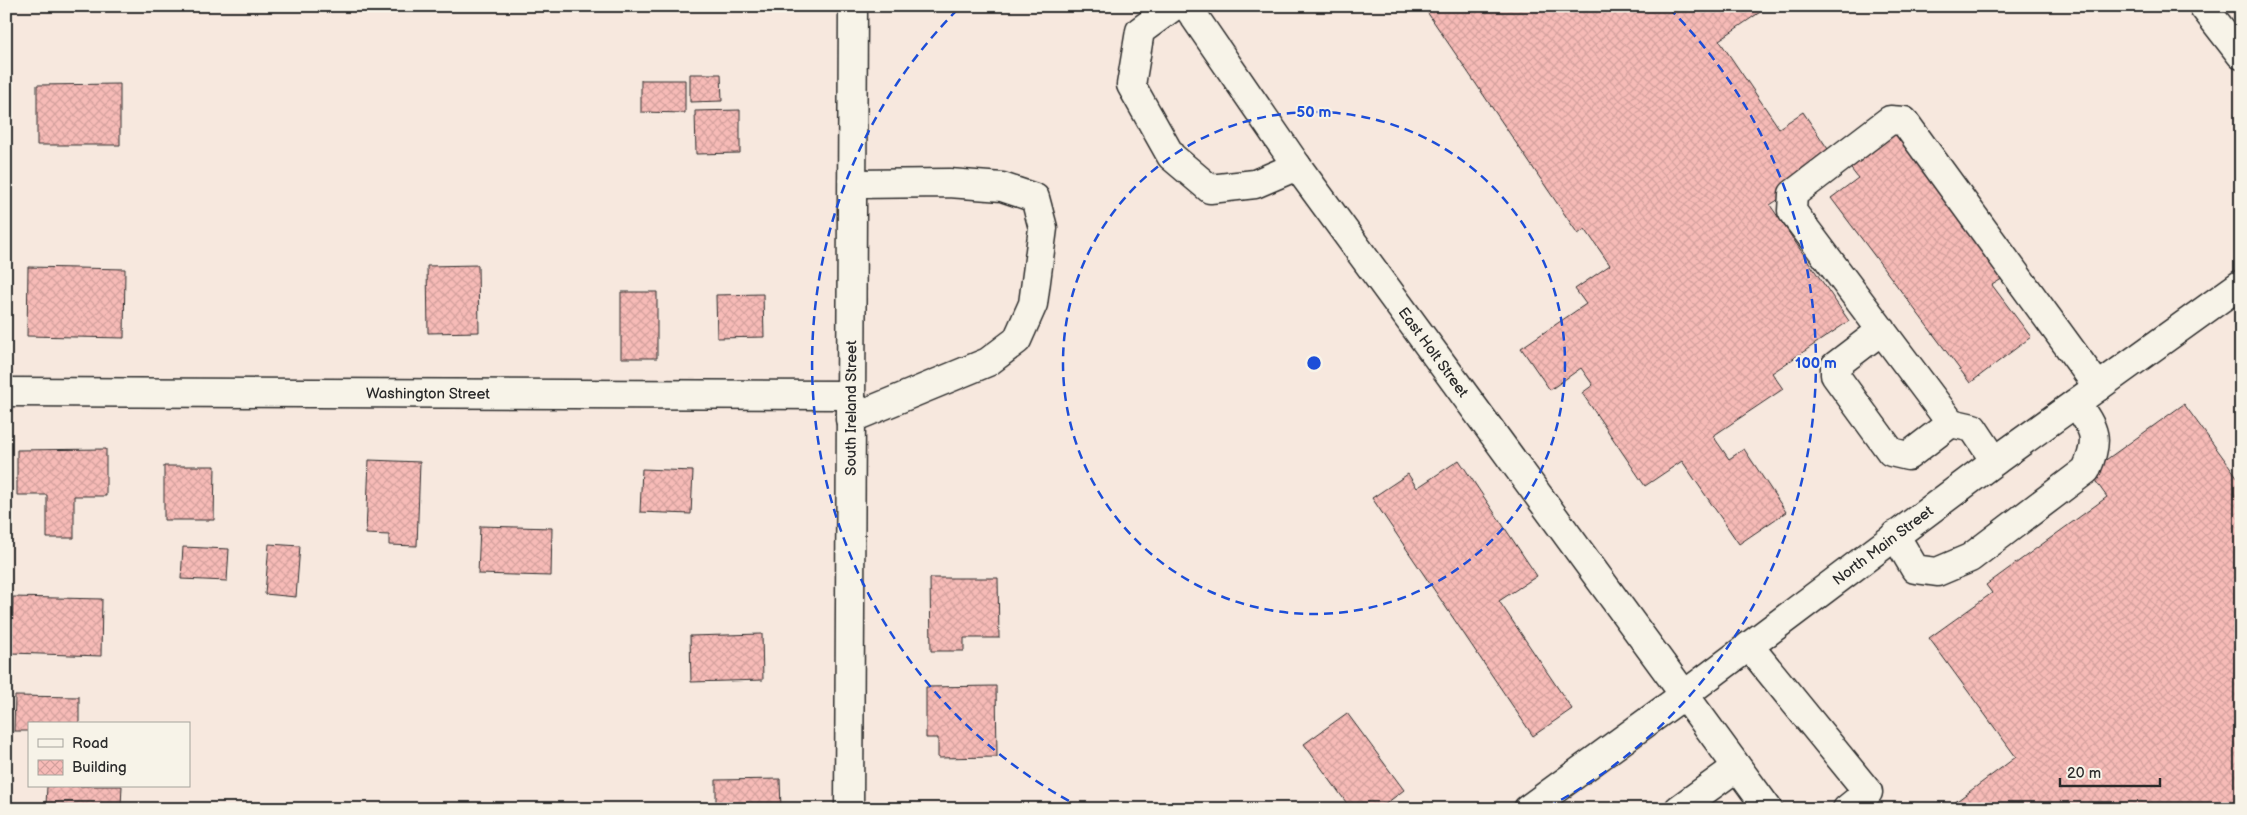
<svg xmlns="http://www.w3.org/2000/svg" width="2247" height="815" font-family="'Balsamiq Sans',sans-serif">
<defs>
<pattern id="building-cross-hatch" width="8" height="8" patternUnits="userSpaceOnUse" patternTransform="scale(1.25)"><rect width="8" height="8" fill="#f7bbb7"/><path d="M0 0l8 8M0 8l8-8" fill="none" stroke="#d4a19e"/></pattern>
</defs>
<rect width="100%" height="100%" fill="#f7e8de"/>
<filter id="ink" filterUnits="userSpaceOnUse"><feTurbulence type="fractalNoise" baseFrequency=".02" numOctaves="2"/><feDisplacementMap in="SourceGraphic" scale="10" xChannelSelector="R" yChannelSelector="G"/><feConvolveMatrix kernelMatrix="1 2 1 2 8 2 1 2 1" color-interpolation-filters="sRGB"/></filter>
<g filter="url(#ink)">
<!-- building -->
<path fill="url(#building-cross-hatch)" stroke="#2b2b2b" d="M 1423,6 L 1769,6 L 1719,40 L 1779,128 L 1803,112 L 1836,161 L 1770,205 L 1849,321 L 1772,373 L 1783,389 L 1713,436 L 1729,459 L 1744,449 L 1786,512 L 1739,544 L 1682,461 L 1645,486 L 1582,393 L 1593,385 L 1581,368 L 1550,390 L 1521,348 L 1586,304 L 1575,289 L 1610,265 L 1585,229 L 1578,234 Z
M 690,74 L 721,74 L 722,101 L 690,102 Z
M 641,80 L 685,80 L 685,113 L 641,112 Z
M 120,84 L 120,145 L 37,145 L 37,85 Z
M 740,110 L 740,153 L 696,154 L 695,111 Z
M 1895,130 L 2005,277 L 1992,285 L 2031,337 L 1970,383 L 1831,198 L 1858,178 L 1848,165 Z
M 478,265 L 479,332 L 428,333 L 427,266 Z
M 28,267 L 125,269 L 124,338 L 27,336 Z
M 621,292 L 657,292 L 657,358 L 621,358 Z
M 763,294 L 764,337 L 717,338 L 716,295 Z
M 2184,404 L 2241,482 L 2241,809 L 1946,809 L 2016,757 L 1929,638 L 1992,593 L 1986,585 L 2107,497 L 2089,472 Z
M 106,449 L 106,496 L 74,496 L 74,538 L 47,538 L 47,495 L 17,495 L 17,450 Z
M 369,460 L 420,462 L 417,546 L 389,545 L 389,535 L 366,534 Z
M 1459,460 L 1537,576 L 1499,601 L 1572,709 L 1533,736 L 1372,498 L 1408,474 L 1417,488 Z
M 164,466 L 215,466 L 214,520 L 164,520 Z
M 642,469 L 693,471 L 691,514 L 640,512 Z
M 480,526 L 552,528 L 551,576 L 478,574 Z
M 269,544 L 300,546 L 296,597 L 265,594 Z
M 183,547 L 229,549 L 227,581 L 181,579 Z
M 930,578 L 998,578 L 999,638 L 964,638 L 964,651 L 931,651 Z
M 13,597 L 102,599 L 101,656 L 11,653 Z
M 762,634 L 763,680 L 691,682 L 690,636 Z
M 996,686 L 997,757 L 938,758 L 938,738 L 926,738 L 926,687 Z
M 15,696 L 79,697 L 79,724 L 29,724 L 29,731 L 14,731 Z
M 1347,713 L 1404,790 L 1379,809 L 1351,809 L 1304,744 Z
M 780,779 L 781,809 L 716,809 L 716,780 Z
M 47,786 L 122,786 L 121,806 L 46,805 Z"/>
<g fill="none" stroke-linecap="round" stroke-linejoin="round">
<defs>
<g id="minor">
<path d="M 1174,6 L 1140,31 L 1131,85 L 1171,156 L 1210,189 L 1255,184 L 1297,166"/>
<path id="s1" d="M 1187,6 L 1297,166 L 1768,809"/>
<path d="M 2203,6 L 2241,55"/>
<path d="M 1882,330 L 1835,366 L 1835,375 L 1891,452 L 1908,456 L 1951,423 L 1792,211 L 1793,194 L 1890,120 L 1904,121 L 2098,387"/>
<path id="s2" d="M 6,392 L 850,395"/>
<path d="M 850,419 L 988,362 L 1017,340 L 1033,304 L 1043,228 L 1035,198 L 1002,187 L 949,183 L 854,184"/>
<path d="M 1951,423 L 1973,428 L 1995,461"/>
<path d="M 1895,535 L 1915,569 L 1937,572 L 1970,558 L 2086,470 C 2100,439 2095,430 2076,403"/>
<path d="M 1749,646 L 1868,792 L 1847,809"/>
<path id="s3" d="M 849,809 L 853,6"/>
<path id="s4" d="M 1528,809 L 1684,695 L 1995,461 L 2241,284"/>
<path d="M 1679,809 L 1737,767"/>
</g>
</defs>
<!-- minor casing -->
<use href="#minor" stroke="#2b2b2b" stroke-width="31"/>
<!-- minor -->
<use href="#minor" stroke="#f7f3e8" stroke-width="28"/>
</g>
</g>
<!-- distance rings -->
<g fill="none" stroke="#1d4ed8" stroke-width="2.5" stroke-dasharray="9 6">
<circle cx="1314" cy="363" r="251"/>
<path d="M1082 808A502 502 0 0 1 959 8M1669 8A502 502 0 0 1 1546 808"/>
</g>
<g text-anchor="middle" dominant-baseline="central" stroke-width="4" stroke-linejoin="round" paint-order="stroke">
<!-- street labels -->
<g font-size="15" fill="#2b2b2b" stroke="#f7f3e8">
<text stroke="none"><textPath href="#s1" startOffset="425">East Holt Street</textPath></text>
<text stroke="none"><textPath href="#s2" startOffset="422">Washington Street</textPath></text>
<text stroke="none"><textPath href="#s3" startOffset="401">South Ireland Street</textPath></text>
<text stroke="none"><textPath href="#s4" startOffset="442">North Main Street</textPath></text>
</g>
</g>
<circle cx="1314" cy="363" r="8" fill="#1d4ed8" stroke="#f7f3e8" stroke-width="2.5"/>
<g font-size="15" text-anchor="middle" font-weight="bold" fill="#1d4ed8" stroke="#f7f3e8" stroke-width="4" stroke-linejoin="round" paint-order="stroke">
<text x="1314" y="117">50 m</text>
<text x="1816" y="368">100 m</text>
</g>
<!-- margin -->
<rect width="2247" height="815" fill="none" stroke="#f7f3e8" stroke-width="25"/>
<rect x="12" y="12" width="2222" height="790" fill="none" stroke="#2b2b2b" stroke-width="2" filter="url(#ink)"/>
<!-- legend -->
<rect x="28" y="722" width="162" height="65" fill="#f7f3e8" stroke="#a5a39c"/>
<rect x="38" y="739" width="25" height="8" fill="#f7f3e8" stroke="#a5a39c"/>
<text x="72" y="748" font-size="15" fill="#2b2b2b">Road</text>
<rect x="38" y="760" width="25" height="15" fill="url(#building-cross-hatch)" stroke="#a5a39c"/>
<text x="72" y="772" font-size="15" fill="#2b2b2b">Building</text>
<!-- scale -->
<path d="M2060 778v8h100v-8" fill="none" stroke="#2b2b2b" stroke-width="2.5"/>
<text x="2067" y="778" font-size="15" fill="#2b2b2b" stroke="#f7f3e8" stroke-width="4" paint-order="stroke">20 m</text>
</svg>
